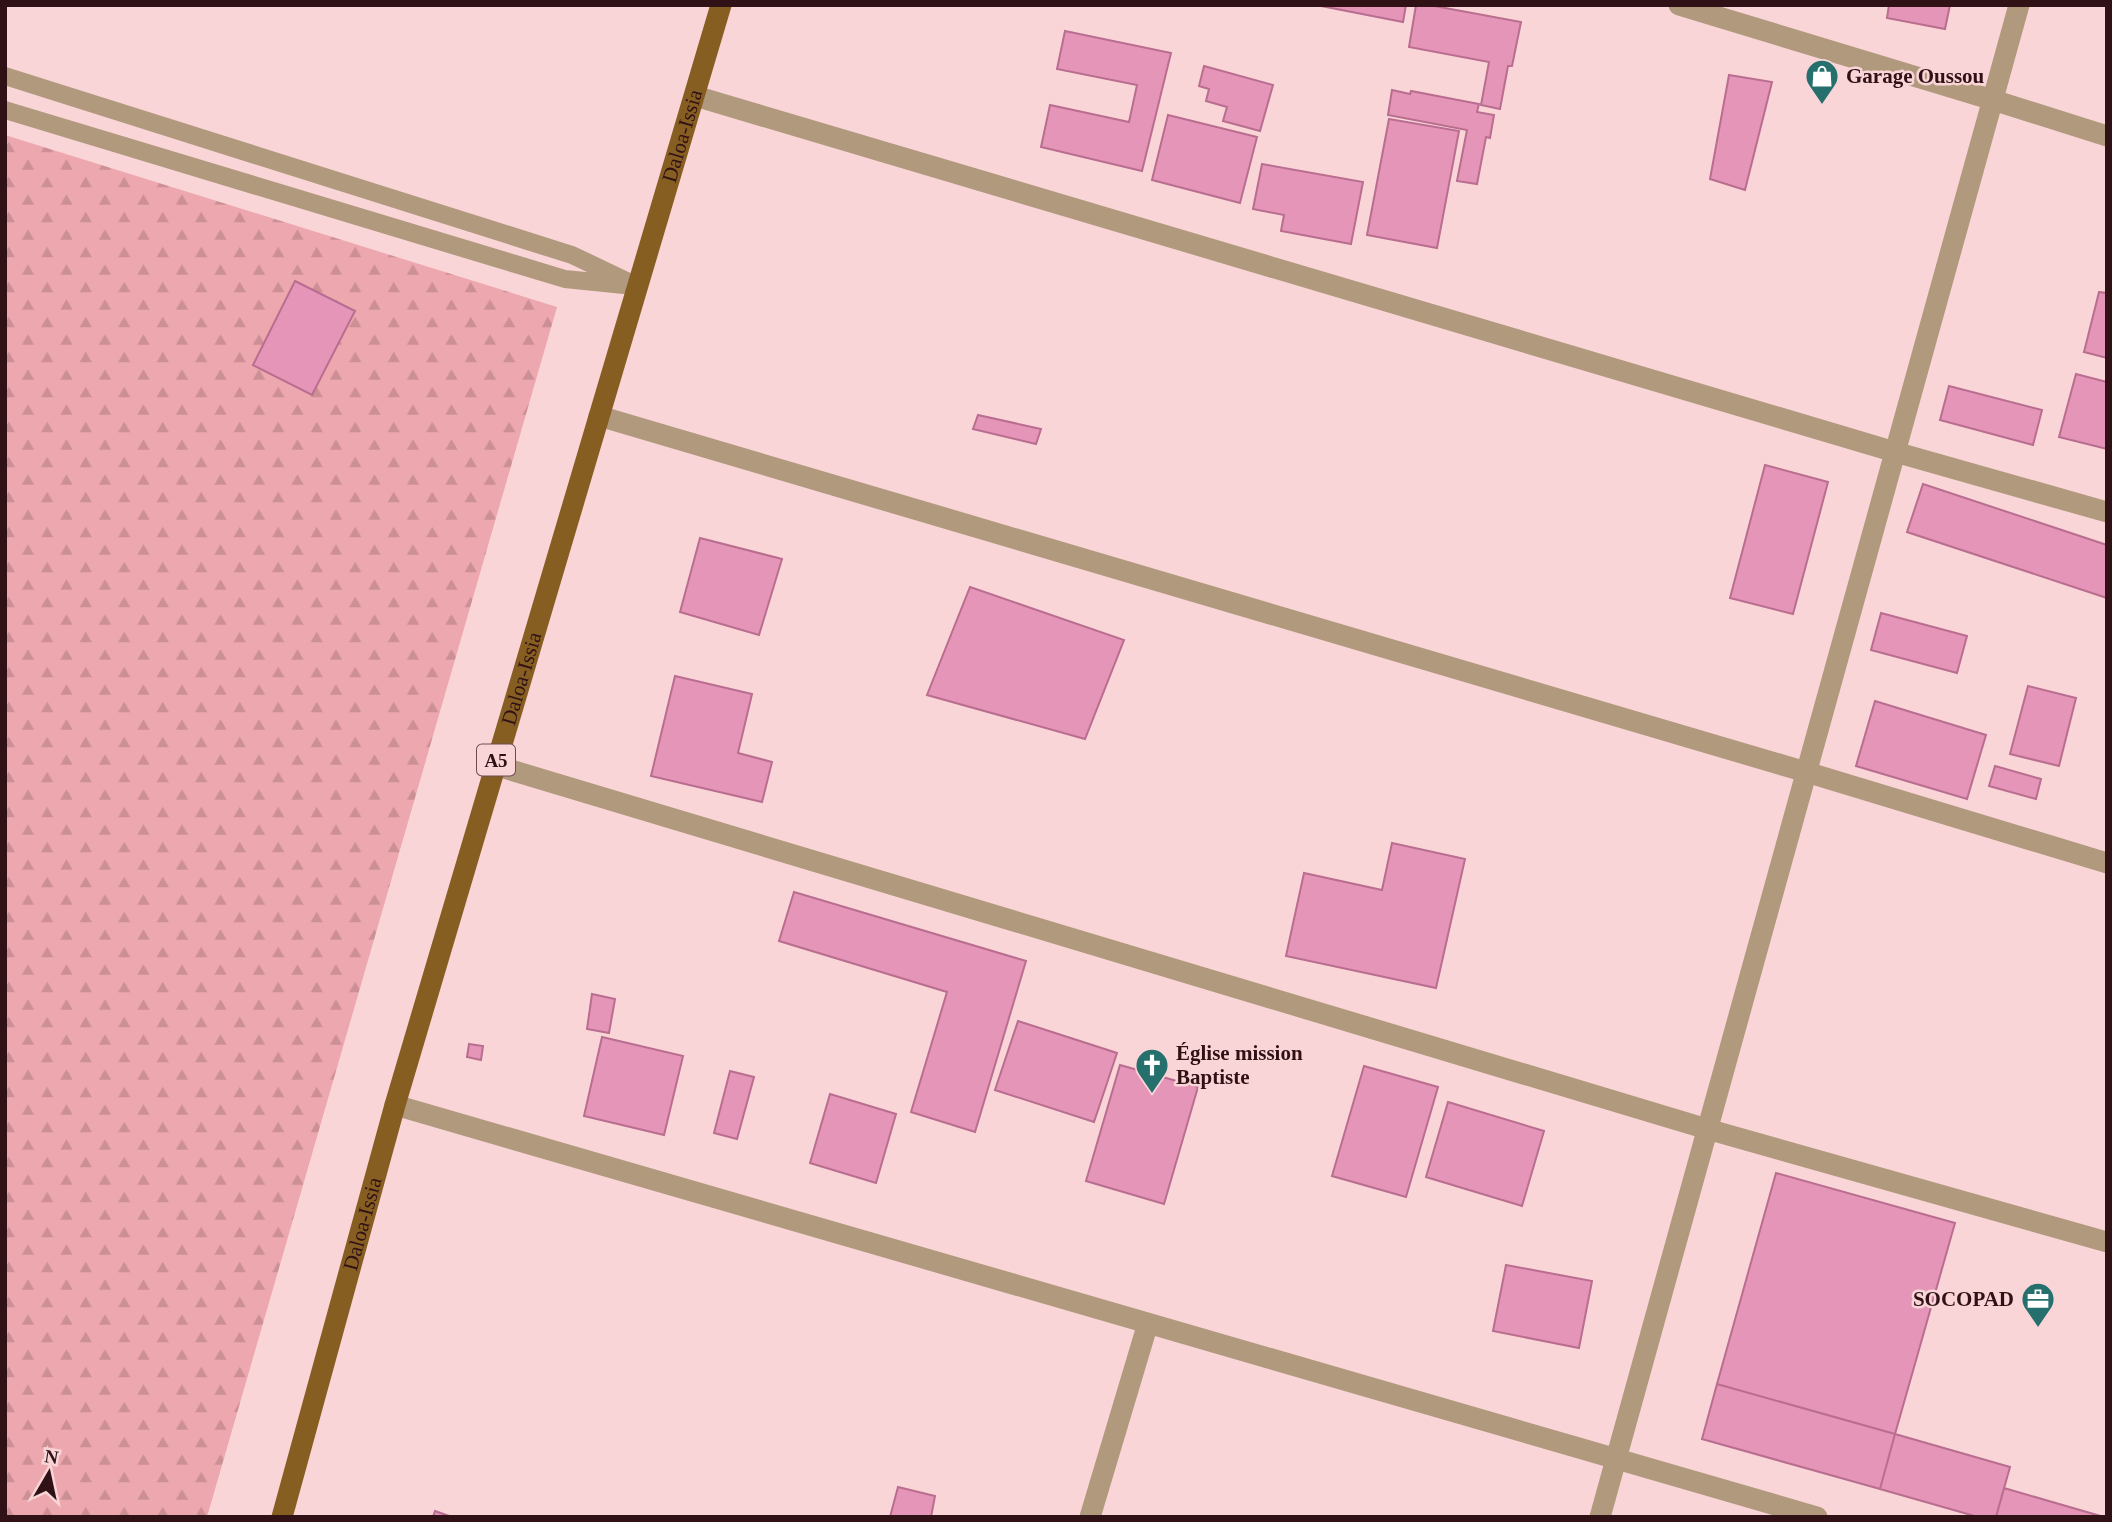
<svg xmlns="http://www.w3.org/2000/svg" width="2112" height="1522" font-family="Georgia,serif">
<defs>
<pattern id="forest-firs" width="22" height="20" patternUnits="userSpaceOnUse" patternTransform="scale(1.75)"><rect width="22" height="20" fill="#eda7ae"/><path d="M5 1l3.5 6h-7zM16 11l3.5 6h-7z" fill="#cc8f95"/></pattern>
</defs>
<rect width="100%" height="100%" fill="#fad5d7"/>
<!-- forest -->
<path fill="url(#forest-firs)" d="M 5,135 L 557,307 L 207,1517 L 5,1517 Z"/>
<!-- building -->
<path fill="#e596b8" stroke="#b96d8f" stroke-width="2" d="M 1316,5 L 1406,5 L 1403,22 Z
M 1416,5 L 1429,5 L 1521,22 L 1512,66 L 1508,66 L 1500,109 L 1481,105 L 1489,62 L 1409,47 Z
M 1889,5 L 1950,5 L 1945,29 L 1887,18 Z
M 1065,31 L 1171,53 L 1142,171 L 1041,147 L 1050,105 L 1129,122 L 1137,85 L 1057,69 Z
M 1204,66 L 1273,85 L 1260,131 L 1223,121 L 1227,107 L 1206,101 L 1209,89 L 1199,86 Z
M 1729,75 L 1772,82 L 1745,190 L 1710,179 Z
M 1392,90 L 1410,94 L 1411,91 L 1479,104 L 1477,112 L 1494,115 L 1490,138 L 1486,137 L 1477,184 L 1457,181 L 1467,130 L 1388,115 Z
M 1168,115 L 1257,137 L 1240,203 L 1152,180 Z
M 1389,119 L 1459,131 L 1437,248 L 1367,235 Z
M 1262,164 L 1363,182 L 1351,244 L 1281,231 L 1284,215 L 1253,209 Z
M 295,281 L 355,311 L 312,395 L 253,365 Z
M 2099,292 L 2107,293 L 2107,358 L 2084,352 Z
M 2076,374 L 2107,382 L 2107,449 L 2059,437 Z
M 1949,386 L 2042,410 L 2033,445 L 1940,420 Z
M 978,415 L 1041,429 L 1036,444 L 973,429 Z
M 1765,465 L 1828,482 L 1793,614 L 1730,598 Z
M 1923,484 L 2107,545 L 2107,598 L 1907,532 Z
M 700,538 L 782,559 L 759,635 L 680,612 Z
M 970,587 L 1124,640 L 1085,739 L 927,695 Z
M 1881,613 L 1967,636 L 1957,673 L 1871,650 Z
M 675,676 L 752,694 L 738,753 L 772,762 L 762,802 L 651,776 Z
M 2028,686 L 2076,698 L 2059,766 L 2010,754 Z
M 1875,701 L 1986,735 L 1967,799 L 1856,766 Z
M 1995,766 L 2041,779 L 2036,799 L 1989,786 Z
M 1392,843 L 1465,859 L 1436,988 L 1286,956 L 1304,873 L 1382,890 Z
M 794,892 L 1026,961 L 975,1132 L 911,1112 L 947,992 L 779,941 Z
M 592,994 L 615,999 L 609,1033 L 587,1029 Z
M 1018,1021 L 1117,1053 L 1094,1122 L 995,1090 Z
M 602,1037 L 683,1056 L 664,1135 L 584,1116 Z
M 469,1044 L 483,1046 L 481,1060 L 467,1057 Z
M 1120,1065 L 1198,1087 L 1164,1204 L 1086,1181 Z
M 1364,1066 L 1438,1087 L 1406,1197 L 1332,1176 Z
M 730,1071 L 754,1077 L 737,1139 L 714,1133 Z
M 830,1094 L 896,1114 L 876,1183 L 810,1163 Z
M 1448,1102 L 1544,1131 L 1522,1206 L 1426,1177 Z
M 1776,1173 L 1955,1223 L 1895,1434 L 1717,1384 Z
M 1506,1265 L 1592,1281 L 1579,1348 L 1493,1331 Z
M 1717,1384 L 1895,1434 L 1880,1489 L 1702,1439 Z
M 1895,1434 L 2010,1467 L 1996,1517 L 1978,1517 L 1880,1489 Z
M 898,1487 L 935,1496 L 931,1517 L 890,1517 Z
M 2004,1488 L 2104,1517 L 1996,1517 Z
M 435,1511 L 452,1517 L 433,1517 Z"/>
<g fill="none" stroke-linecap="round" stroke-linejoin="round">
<!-- service -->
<path stroke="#b1997d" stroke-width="18" d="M 5,76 L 572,255 L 637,286
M 5,110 L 565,279 L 624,285"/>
<!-- minor -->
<path stroke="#b1997d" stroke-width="21" d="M 1679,5 L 1993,100 L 2107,136
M 695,96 L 1895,452 L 2107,512
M 599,416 L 1806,772 L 2107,863
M 494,765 L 1707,1129 L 2107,1242
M 395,1105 L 1817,1517
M 1090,1517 L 1148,1323
M 1600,1517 L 2019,5"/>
<!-- primary -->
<path stroke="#875e22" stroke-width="21" id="s1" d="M 282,1517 L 395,1105 L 721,5"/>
</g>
<!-- icons -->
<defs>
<symbol id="shop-pin" viewBox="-11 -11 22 30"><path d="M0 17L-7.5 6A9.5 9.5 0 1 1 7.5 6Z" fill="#25706d" stroke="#fad5d7"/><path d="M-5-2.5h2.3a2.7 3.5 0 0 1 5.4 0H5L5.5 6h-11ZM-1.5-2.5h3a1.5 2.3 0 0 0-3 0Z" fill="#fff"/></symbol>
<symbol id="church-pin" viewBox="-11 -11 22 30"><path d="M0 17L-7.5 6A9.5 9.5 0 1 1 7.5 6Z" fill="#25706d" stroke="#fad5d7"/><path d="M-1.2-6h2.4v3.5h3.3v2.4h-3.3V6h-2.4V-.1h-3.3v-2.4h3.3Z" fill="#fff"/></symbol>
<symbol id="office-pin" viewBox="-11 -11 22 30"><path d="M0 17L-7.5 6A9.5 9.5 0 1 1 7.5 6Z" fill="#25706d" stroke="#fad5d7"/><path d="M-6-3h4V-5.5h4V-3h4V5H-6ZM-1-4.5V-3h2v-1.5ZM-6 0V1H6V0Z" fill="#fff"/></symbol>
</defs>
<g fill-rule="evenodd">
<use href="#shop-pin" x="1803" y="57" width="38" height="52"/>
<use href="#church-pin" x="1133" y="1046" width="38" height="52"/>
<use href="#office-pin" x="2019" y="1280" width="38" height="52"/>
</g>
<g text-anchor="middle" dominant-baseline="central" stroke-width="5" stroke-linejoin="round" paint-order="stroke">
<!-- shield labels -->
<rect fill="#fad5d7" stroke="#6d4c50" stroke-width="2" x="477" y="744.5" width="38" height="31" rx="5"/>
<g font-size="19" font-weight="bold" fill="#301116">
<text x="496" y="760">A5</text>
</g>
<!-- poi labels -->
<g font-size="21" font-weight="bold" fill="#301116" stroke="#fad5d7" text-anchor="start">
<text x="1846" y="76">Garage Oussou</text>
<text x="1176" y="1053">Église mission<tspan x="1176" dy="24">Baptiste</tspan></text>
<text x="2014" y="1299" text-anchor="end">SOCOPAD</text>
</g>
<!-- street labels -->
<g font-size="21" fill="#301116" stroke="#fad5d7">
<text stroke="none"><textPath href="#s1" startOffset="1438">Daloa-Issia</textPath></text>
<text stroke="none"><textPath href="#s1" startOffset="872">Daloa-Issia</textPath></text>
<text stroke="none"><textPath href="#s1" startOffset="304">Daloa-Issia</textPath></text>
</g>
</g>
<!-- border -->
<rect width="2112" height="1522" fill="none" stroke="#301116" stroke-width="14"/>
<!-- north arrow -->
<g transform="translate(49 1473) rotate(9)" stroke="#fad5d7" stroke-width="5" paint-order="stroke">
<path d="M0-5L12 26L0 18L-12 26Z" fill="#301116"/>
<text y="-10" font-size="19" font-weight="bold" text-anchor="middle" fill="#301116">N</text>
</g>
</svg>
